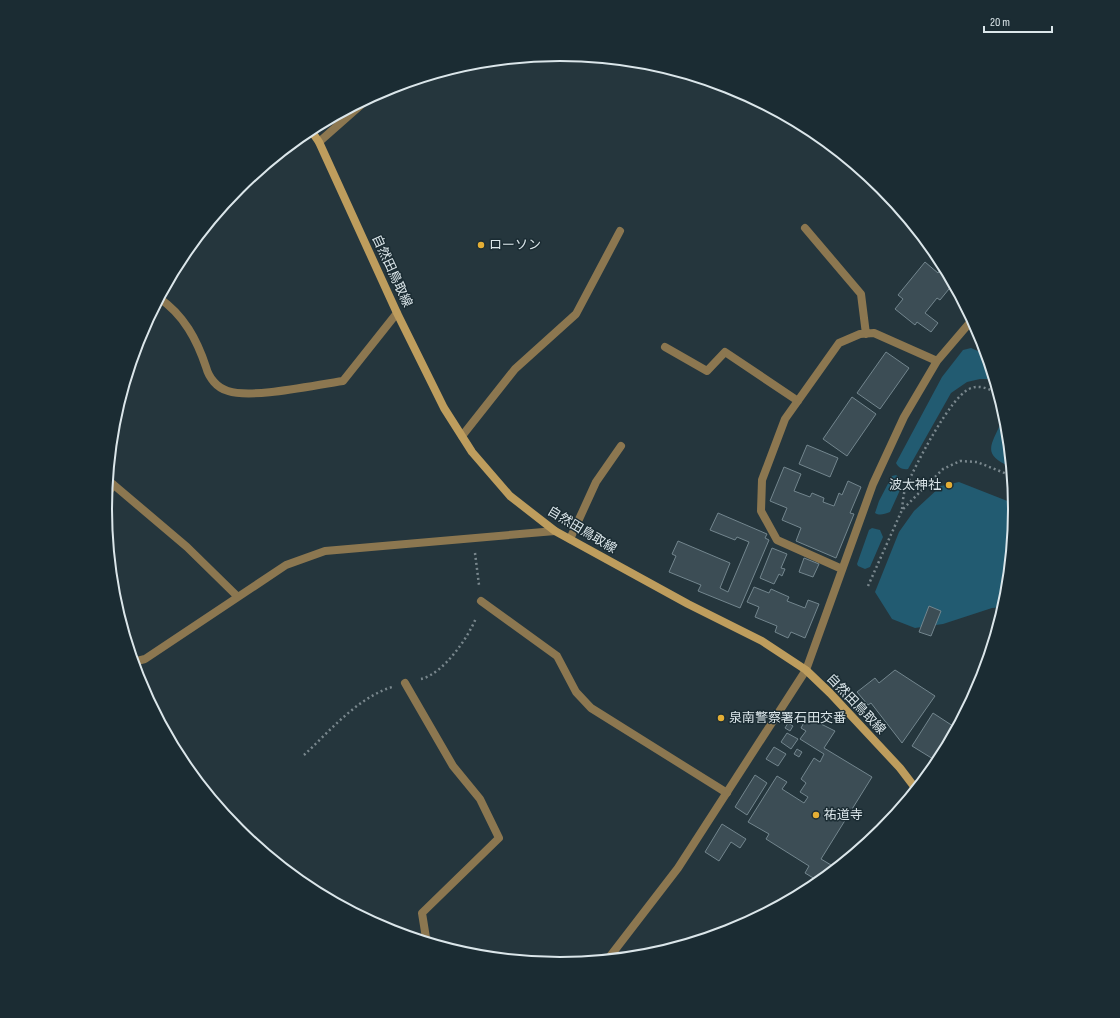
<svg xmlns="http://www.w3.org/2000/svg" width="1120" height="1018" font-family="'Sofia Sans Condensed','Noto Sans JP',sans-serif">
<rect width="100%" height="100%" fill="#25363d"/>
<!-- green -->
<path fill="#225b71" d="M 971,348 L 987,355 L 994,379 L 980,379 L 967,382 L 951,393 L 908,469 C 902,470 898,467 896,463 L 942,377 L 963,350 Z
M 1006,418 L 1006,420 L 1011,467 C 980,454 992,445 1002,420 Z
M 896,475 L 900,478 L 900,490 L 890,512 C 884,514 880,516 875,513 L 879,501 L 892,476 Z
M 959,482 L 1015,504 L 1006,598 L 1004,607 L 992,608 L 943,624 L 915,628 L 892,619 L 875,592 L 899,532 L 914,511 L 941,486 Z
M 872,528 L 880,530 L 883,537 L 870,567 L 865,569 L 858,566 L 857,564 L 869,530 Z"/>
<!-- building -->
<path fill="#3c4d55" stroke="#73868e" d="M 925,262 L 938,273 L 943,266 L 953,284 L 940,300 L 937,298 L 925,313 L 938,323 L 931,332 L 917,322 L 915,325 L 895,309 L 903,299 L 898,295 Z
M 886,352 L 909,368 L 880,409 L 857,393 Z
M 852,397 L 876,414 L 847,456 L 823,439 Z
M 807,445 L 838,458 L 830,477 L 799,464 Z
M 784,467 L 801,474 L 794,491 L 810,497 L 812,493 L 824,498 L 823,502 L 834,506 L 839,493 L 842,495 L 848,481 L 861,487 L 850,513 L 854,514 L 836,558 L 796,541 L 801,528 L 782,520 L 787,508 L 770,501 Z
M 718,513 L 767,534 L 765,538 L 769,540 L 740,608 L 698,591 L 701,585 L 669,572 L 676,556 L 672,554 L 678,541 L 730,563 L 720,588 L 728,592 L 749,542 L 737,537 L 735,540 L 710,530 Z
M 772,548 L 787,554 L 781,568 L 785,569 L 782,576 L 779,574 L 774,584 L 760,578 Z
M 804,558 L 819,564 L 813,577 L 799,572 Z
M 754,587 L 769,593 L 771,589 L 789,597 L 787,601 L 805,608 L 808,600 L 819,604 L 805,638 L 791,632 L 788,638 L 775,632 L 777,626 L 755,617 L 759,607 L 747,602 Z
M 929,606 L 941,611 L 931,636 L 919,632 Z
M 895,670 L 935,696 L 902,743 L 871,703 L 868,705 L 857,692 L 875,678 L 879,683 Z
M 933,713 L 956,728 L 938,762 L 912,746 Z
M 807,717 L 835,731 L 824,748 L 872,777 L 821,859 L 836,868 L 820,882 L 805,873 L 809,866 L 766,839 L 769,834 L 748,822 L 777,776 L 787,782 L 782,789 L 804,803 L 808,797 L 800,792 L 806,783 L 801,779 L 814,758 L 820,762 L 824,754 L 800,739 L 806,731 L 801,728 Z
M 788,723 L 793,726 L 790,731 L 785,728 Z
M 787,733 L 798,739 L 791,749 L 781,742 Z
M 774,747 L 786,754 L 778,766 L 766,759 Z
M 797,749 L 802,752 L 799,757 L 794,754 Z
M 755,775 L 767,783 L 747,815 L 735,807 Z
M 722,824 L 746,839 L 740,848 L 731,842 L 719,861 L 705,852 Z"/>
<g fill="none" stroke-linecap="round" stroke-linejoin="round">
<!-- path -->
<path stroke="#79878d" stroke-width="2.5" stroke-dasharray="2 3" stroke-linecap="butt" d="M 902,509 C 903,502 903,492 907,485 C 916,464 950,398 969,389 C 979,384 988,389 998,393
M 475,553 L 479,585
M 868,586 L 902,510 L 943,469 L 960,461 L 977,462 L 1012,476
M 421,679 C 443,674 468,638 476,618
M 304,755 C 330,731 357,698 392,687"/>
<!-- minor -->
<path stroke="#8c7750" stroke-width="8" d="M 319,142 L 370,97
M 805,228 L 861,294 L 866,334
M 159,298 C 184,315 197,340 206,367 C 209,378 217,388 228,391 C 253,399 314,385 343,381 L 397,313
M 665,347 L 707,371 L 725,352 L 798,401
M 462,436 L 515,369 L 576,314 L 620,231
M 108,480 L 187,547 L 238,597
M 106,498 L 113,484
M 570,539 L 596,482 L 621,446
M 842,569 L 777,540 L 761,511 L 762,480 L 785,419 L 839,343 L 860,334 L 874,333 L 937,361
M 481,601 L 557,656 L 576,692 L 591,708 L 727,793
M 133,662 L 145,659 L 286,565 L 325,551 L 555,531
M 806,670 L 873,484 L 904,417 L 937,361 L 972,320
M 405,683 L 453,766 L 480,799 L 499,838 L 422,913 L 426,938 L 429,942"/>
<!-- tertiary -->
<path stroke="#8c7750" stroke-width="8" d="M 608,959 L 678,868 L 806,670"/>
<!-- secondary -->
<path stroke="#be9d5d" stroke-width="8" d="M 310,129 L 319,142 L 397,313 L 444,408 L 472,452 L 510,496 L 555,531 L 688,604 L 762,641 L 806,670 L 830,693 L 900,768 L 916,789"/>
</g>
<!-- markers -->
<g fill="#e4ae35" stroke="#1b2c33" stroke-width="1.5">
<circle cx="481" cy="245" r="4"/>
<circle cx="949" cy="485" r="4"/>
<circle cx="721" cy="718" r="4"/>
<circle cx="816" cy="815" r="4"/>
</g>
<g text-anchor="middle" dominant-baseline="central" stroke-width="3" stroke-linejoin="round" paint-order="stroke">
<!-- poi labels -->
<g font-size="13" fill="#dbe6ea" stroke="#1b2c33" text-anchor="start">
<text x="489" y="245">ローソン</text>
<text x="941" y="485" text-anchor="end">波太神社</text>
<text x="729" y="718">泉南警察署石田交番</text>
<text x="824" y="815">祐道寺</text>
</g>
<!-- street labels -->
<g font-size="13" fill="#dbe6ea" stroke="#1b2c33">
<text transform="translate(392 271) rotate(65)">自然田鳥取線</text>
<text transform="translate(582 530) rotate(31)">自然田鳥取線</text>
<text transform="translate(856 704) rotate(46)">自然田鳥取線</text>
</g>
</g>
<!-- crop -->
<path d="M0 0H1120V1018H0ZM112 509a448 448 0 1 1 896 0a448 448 0 1 1-896 0Z" fill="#1b2c33" fill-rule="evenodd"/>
<path fill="none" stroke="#dbe6ea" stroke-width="2" d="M112 509a448 448 0 1 1 896 0a448 448 0 1 1-896 0Z"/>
<!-- scale -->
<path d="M984 26v6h68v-6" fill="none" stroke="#dbe6ea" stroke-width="2"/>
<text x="990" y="26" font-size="12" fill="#dbe6ea" stroke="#1b2c33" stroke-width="3" paint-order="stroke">20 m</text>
</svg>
